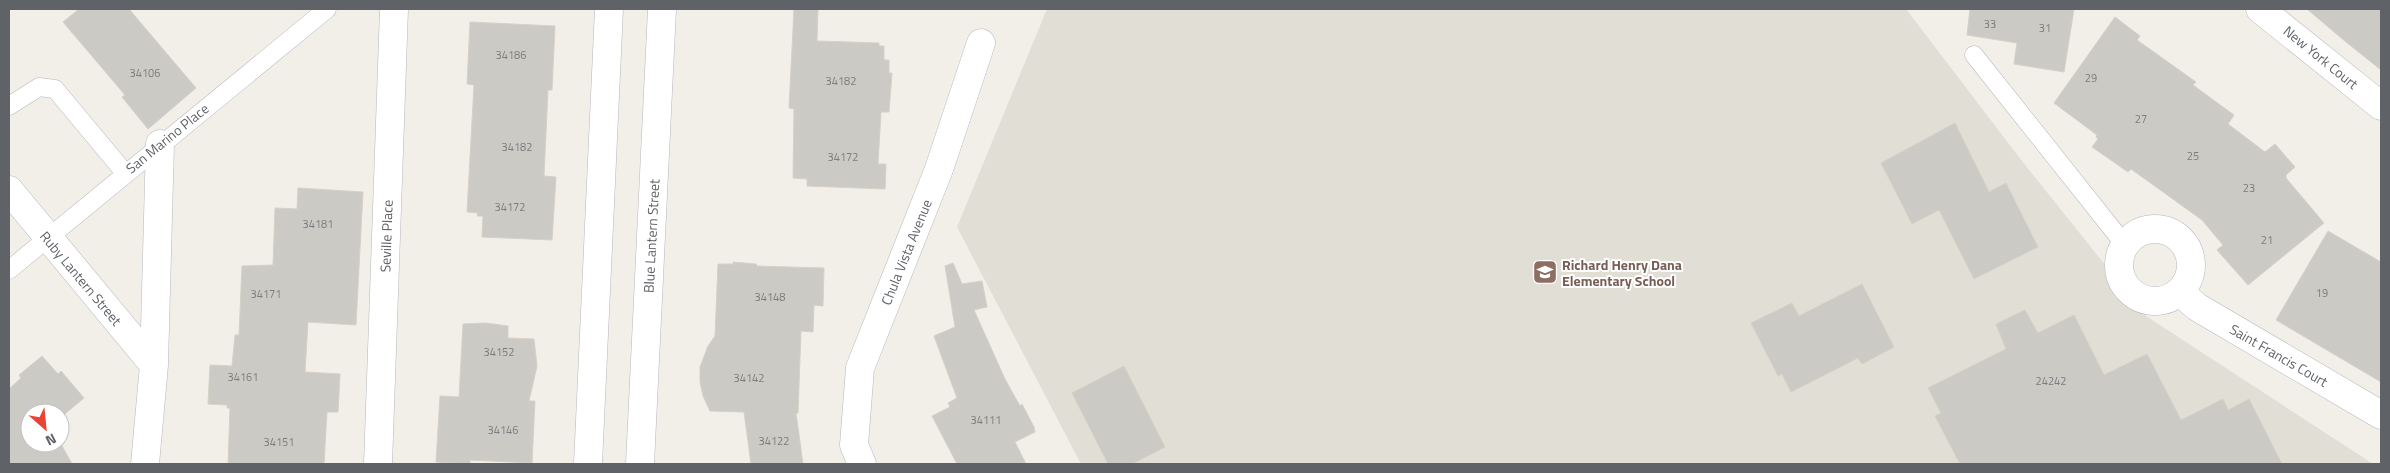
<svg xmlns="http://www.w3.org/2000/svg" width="2390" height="473" font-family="'Titillium Web',sans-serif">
<rect width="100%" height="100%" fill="#f1efe8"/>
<!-- education -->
<path fill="#e1ded6" d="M 1047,9 L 1906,9 L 2022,161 L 2146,316 L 2373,464 L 1081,464 L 957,227 Z"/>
<!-- building -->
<path fill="#cccac5" stroke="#d6d1c6" d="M 79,9 L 129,9 L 196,88 L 148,129 L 122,97 L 125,95 L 63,22 Z
M 794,9 L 818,9 L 817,41 L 879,43 L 879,46 L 884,46 L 884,60 L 889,60 L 889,73 L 892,73 L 889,112 L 881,112 L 878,164 L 886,164 L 885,189 L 807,186 L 807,179 L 793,178 L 794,109 L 789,108 Z
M 1970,9 L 2074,9 L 2064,72 L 2014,64 L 2017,43 L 1967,35 Z
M 2307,9 L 2381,9 L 2381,70 L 2346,42 Z
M 2115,17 L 2140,36 L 2137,40 L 2196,82 L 2193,85 L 2234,115 L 2228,124 L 2265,152 L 2275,144 L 2295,167 L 2286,175 L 2286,178 L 2324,223 L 2248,285 L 2217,250 L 2223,245 L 2202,220 L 2131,169 L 2128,172 L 2092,147 L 2098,139 L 2096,137 L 2097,135 L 2054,103 Z
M 470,22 L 555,26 L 552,90 L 548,90 L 544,176 L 556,177 L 552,240 L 482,237 L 483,216 L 477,216 L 478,213 L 467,212 L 474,85 L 467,84 Z
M 1955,123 L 1989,192 L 2006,183 L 2038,247 L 1974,279 L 1939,210 L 1912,224 L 1881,163 Z
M 298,188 L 363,192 L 356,325 L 308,322 L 305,372 L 340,374 L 338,412 L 327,412 L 324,464 L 228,464 L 230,408 L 227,408 L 227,405 L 208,404 L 210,365 L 232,366 L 235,335 L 239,335 L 242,266 L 273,265 L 275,208 L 297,209 Z
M 2328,231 L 2381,262 L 2381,382 L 2276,320 Z
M 733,262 L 756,264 L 757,266 L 824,268 L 823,306 L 814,305 L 813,332 L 801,331 L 798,413 L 796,413 L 803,464 L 751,464 L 744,412 L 710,411 L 703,396 L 700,382 L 700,367 L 708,346 L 715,336 L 718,264 L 733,264 Z
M 953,263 L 962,284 L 982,281 L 987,307 L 974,310 L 1005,379 L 1020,406 L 1022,404 L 1034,427 L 1035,432 L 1015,442 L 1026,464 L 957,464 L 932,416 L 950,407 L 948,403 L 957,398 L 934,336 L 955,327 L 945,266 Z
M 1862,284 L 1894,347 L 1862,364 L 1858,358 L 1791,392 L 1782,374 L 1778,376 L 1751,323 L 1792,303 L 1799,316 Z
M 2025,310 L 2038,333 L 2074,315 L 2104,375 L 2147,354 L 2181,420 L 2223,399 L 2228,410 L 2249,399 L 2282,464 L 1960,464 L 1935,416 L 1941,413 L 1928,388 L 2006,349 L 1996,324 Z
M 486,323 L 508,326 L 508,338 L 534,339 L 537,366 L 529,401 L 535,401 L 532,463 L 470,460 L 470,464 L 436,462 L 440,396 L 459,397 L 463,324 Z
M 42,356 L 58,374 L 61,371 L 84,398 L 60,418 L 60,413 L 30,413 L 30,443 L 60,442 L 72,464 L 9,464 L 9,389 L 21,378 L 19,375 Z
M 1124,366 L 1165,447 L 1132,464 L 1108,464 L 1072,393 Z"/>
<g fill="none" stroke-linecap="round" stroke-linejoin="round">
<defs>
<path id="service" d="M 1974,55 L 2125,245
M 9,106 L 39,87 L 55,89 L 125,173
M 9,270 L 327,9"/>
<path id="minor" d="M 2260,9 L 2381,106
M 9,190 L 154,365 L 145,464
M2119 265a36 36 0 1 1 72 0a36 36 0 1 1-72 0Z
M 2180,292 L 2197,307 L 2381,415
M 154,365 L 160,144
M 378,464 L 394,9
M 862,464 L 854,445 L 860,368 L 939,169 L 981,43"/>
<path id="tertiary" d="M 588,464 L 609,9
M 640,464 L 662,9"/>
</defs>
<!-- service casing -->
<use href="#service" stroke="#b5b8bc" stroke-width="19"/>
<!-- minor casing -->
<use href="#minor" stroke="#b5b8bc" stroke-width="29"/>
<!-- tertiary casing -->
<use href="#tertiary" stroke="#b5b8bc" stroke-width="29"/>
<!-- service -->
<use href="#service" stroke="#fff" stroke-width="18"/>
<!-- minor -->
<use href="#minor" stroke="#fff" stroke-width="28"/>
<!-- tertiary -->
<use href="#tertiary" stroke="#fff" stroke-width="28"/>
</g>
<!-- icons -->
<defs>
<symbol id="school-square" viewBox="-11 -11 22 22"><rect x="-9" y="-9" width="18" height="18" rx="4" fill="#8d6e63" stroke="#fff"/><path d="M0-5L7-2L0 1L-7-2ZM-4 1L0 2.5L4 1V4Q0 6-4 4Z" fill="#fff"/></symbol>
</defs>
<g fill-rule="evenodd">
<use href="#school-square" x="1531" y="258" width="28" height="28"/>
</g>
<g text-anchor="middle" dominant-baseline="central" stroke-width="4" stroke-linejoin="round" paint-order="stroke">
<!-- number labels -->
<g font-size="11" fill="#7a7d7f">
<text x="1990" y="24">33</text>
<text x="2045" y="28">31</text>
<text x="511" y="55">34186</text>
<text x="145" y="73">34106</text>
<text x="2091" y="78">29</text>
<text x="841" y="81">34182</text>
<text x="2141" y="119">27</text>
<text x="517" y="147">34182</text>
<text x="2193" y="156">25</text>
<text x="843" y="157">34172</text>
<text x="2249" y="188">23</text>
<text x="510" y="207">34172</text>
<text x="318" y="224">34181</text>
<text x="2267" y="240">21</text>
<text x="2322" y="293">19</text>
<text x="266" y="294">34171</text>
<text x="770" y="297">34148</text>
<text x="499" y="352">34152</text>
<text x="243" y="377">34161</text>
<text x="749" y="378">34142</text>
<text x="2051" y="381">24242</text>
<text x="986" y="420">34111</text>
<text x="503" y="430">34146</text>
<text x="774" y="441">34122</text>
<text x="279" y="442">34151</text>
</g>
<!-- street labels -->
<g font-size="14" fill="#5f6368" stroke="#fff">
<text transform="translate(2321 57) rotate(39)">New York Court</text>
<text transform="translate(167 138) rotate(-39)">San Marino Place</text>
<text transform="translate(386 236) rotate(-88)">Seville Place</text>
<text transform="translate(651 236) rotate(-87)">Blue Lantern Street</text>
<text transform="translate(906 252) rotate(-68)">Chula Vista Avenue</text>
<text transform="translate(81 278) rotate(50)">Ruby Lantern Street</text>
<text transform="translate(2279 355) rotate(30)">Saint Francis Court</text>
</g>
<!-- education labels -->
<g font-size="14" font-weight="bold" fill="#785e54" stroke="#fff" text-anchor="start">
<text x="1562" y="264">Richard Henry Dana<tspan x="1562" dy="16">Elementary School</tspan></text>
</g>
</g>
<!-- border -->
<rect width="2390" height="473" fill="none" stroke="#5f6368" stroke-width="20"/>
<!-- north arrow -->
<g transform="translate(45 428) rotate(153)"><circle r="24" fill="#ffffff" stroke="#bfc1c3"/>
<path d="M0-4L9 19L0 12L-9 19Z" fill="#ea4335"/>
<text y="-8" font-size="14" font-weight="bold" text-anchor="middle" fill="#5f6368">N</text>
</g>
</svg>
